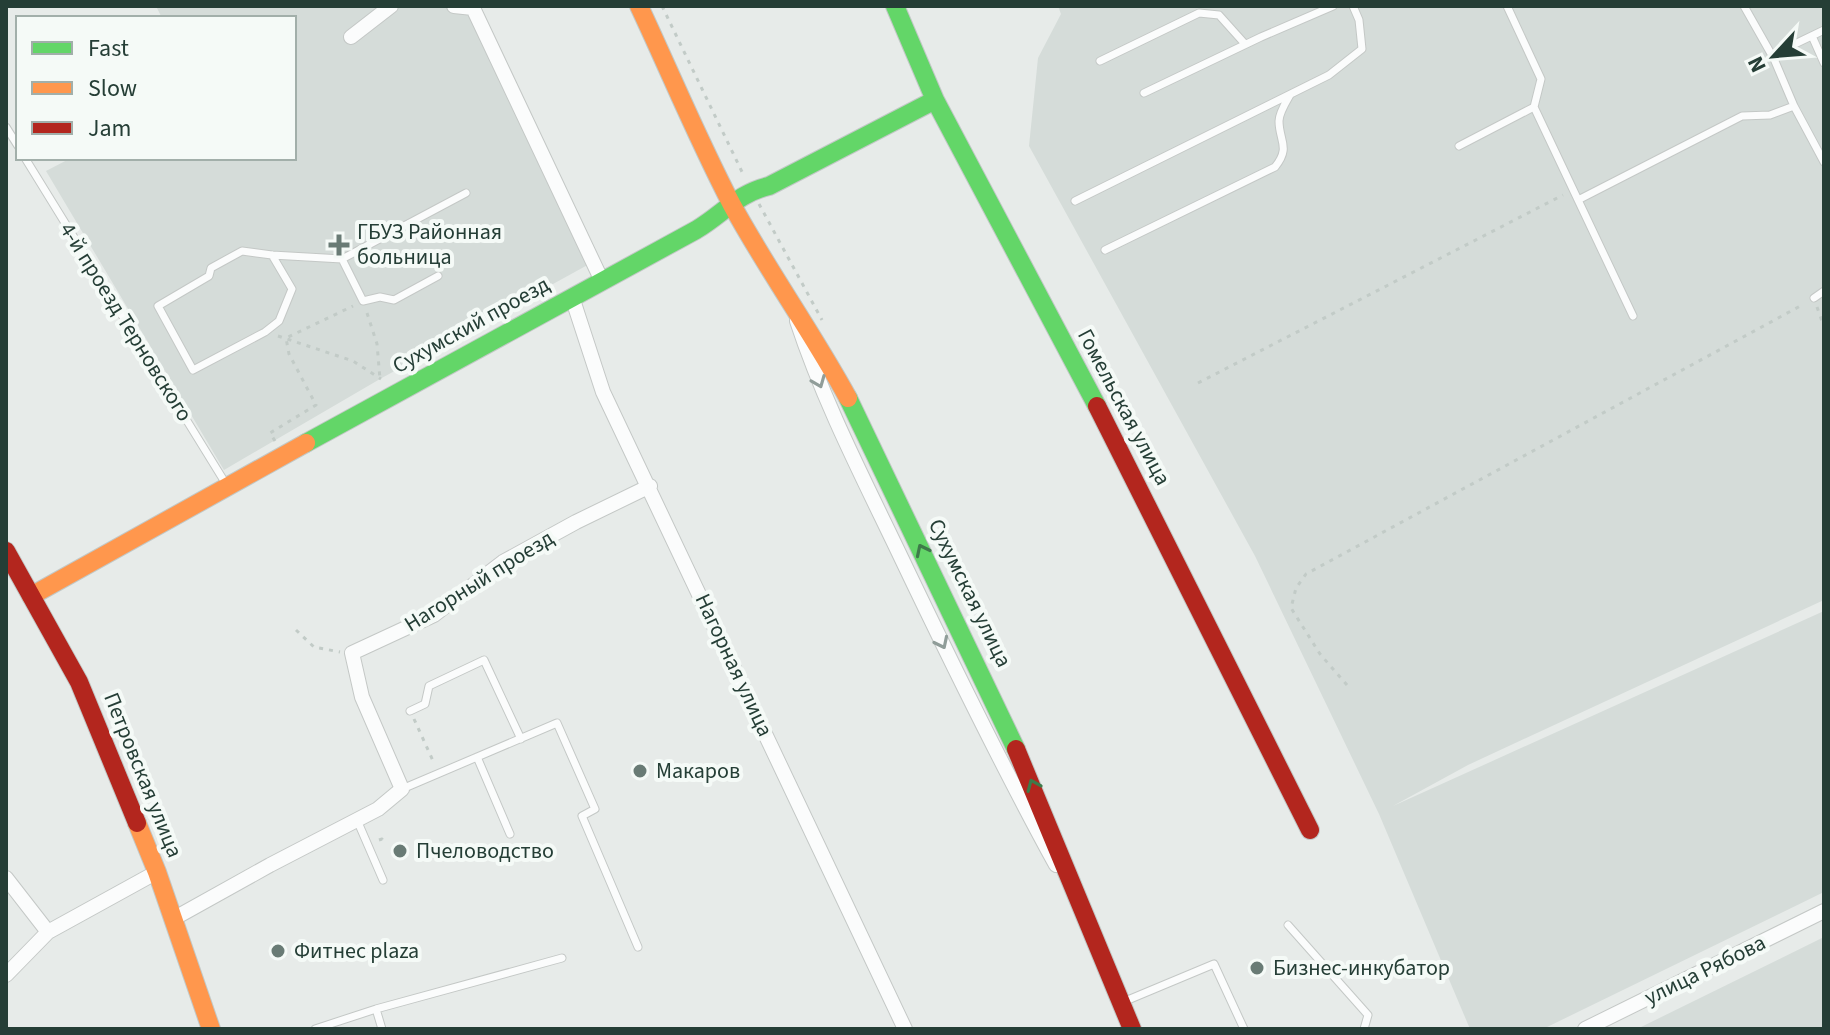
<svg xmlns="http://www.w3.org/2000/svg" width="1830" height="1035" font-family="'Source Sans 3',sans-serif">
<rect width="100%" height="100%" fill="#e7ebe9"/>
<!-- built -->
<path fill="#d5dcd9" d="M 156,6 L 477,6 L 593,262 L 380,379 L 224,470 L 46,171 L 71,158 L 294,158 L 294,18 L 162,18 Z
M 1058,6 L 1824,6 L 1824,600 L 1468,765 L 1393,806 L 1824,611 L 1824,892 L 1543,1029 L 1470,1029 L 1379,814 L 1255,556 L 1029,146 L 1038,58 L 1061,14 Z
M 1824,937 L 1824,1029 L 1637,1029 Z"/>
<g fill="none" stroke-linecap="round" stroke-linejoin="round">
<defs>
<path id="lane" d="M 1507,6 L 1541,79 L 1534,107 L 1633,316
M 1812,36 L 1824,63
M 1772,55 L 1824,30
M 1100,61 L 1199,13 L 1219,15 L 1245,44
M 1144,93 L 1261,37 L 1333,6
M 1794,106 L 1824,162
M 6,127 L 18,146
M 1459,146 L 1534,107
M 25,158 L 226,484
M 1578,200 L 1742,116 L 1770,115 L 1794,106 L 1774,59 L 1744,6
M 1075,201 L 1329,75 L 1362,49 L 1359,20 L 1353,6
M 1105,250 L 1275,167 C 1291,147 1279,141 1279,121 C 1279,113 1286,102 1290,95
M 272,255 L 292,289 L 279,321 L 265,332 L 193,370 L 158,306 L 209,276 L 211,268 L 242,251 L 272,255 L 342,259 L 363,301 L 380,297 L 394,300 L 438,276
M 342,259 L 466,193
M 1814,298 L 1824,291
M 410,711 L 425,704 L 429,686 L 484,660 L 521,739
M 477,757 L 510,834
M 402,789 L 557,723 L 595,809 L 582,816 L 638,947
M 357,820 L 383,880
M 1288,925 L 1368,1015 L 1364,1029
M 1123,1002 L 1214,964 L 1244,1029
M 376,1009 L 382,1029
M 315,1029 L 376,1009 L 562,958"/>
<path id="street" d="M 454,6 L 473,8 L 602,281
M 351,37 L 391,6
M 572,297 L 603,392 L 905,1029
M 797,321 C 823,400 861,474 897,549 C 948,656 999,761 1056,865
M 6,878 L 48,932
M 173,919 L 270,865 L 378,809 L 402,789 L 362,697 L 352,653 L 434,615 L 503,562 L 576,522 L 650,486
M 6,975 L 48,932 L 157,872
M 1585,1029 L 1824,911"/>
<path id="fast" d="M 895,6 L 935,100 L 1097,406
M 848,398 L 1016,749
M 306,443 L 696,230 C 723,214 738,193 769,186 L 935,100"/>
<path id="slow" d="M 639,6 C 670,72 698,140 732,205 C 768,271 812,332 848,398
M 31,596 L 306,443
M 137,823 L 157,872 L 211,1029"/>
<path id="jam" d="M 1097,406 L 1310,830
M 6,551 L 79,682 L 137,823
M 1016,749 L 1132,1029"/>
</defs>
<!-- lane casing -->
<use href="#lane" stroke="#c4c8c6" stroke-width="9"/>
<!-- street casing -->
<use href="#street" stroke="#c4c8c6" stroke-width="16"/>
<!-- fast casing -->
<use href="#fast" stroke="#c2c8c6" stroke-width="20"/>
<!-- slow casing -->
<use href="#slow" stroke="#c2c8c6" stroke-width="20"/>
<!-- jam casing -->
<use href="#jam" stroke="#c2c8c6" stroke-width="20"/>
<!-- path -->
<path stroke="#c2cbc7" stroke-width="3" stroke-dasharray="4 6" stroke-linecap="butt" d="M 662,6 L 744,176
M 759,204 L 822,320
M 1817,307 L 1824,327
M 367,313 L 377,344 L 380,379
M 278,336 L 353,361 L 381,379
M 1198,383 L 1563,195
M 275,441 L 270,433 L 316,405 L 289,354 L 286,338 L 353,306
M 296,630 L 314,647 L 340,652
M 1347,685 L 1320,654 L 1291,608 L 1296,588 L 1306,574 L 1804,304
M 414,719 L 434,763
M 379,840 L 382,839 L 385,844"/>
<!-- lane -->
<use href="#lane" stroke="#fbfcfc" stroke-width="7"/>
<!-- street -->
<use href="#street" stroke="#fbfcfc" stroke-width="14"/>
<!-- fast -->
<use href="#fast" stroke="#63d668" stroke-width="18"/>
<!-- slow -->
<use href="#slow" stroke="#ff974d" stroke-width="18"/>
<!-- jam -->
<use href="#jam" stroke="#b3261e" stroke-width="18"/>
</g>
<!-- one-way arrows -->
<defs><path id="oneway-chevron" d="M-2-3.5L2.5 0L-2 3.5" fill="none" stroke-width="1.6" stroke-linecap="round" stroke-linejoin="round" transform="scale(2)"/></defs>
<g stroke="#909d99">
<use href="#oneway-chevron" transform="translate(819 382) rotate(68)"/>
<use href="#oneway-chevron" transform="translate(942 643) rotate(64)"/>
</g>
<g stroke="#3e7b4a">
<use href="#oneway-chevron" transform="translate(922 550) rotate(-116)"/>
<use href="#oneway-chevron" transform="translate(1033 785) rotate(-113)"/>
</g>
<!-- markers -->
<g fill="#697b75" stroke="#f5faf7" stroke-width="3">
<path d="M335 233h8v8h8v8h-8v8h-8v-8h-8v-8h8z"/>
<circle cx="640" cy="771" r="8"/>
<circle cx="400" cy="851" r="8"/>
<circle cx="278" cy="951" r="8"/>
<circle cx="1257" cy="968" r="8"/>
</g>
<g text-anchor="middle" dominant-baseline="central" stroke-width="8" stroke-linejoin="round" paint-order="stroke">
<!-- poi labels -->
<g font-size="22" fill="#253e36" stroke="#f5faf7" text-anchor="start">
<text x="357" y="232">ГБУЗ Районная<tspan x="357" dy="25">больница</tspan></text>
<text x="656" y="771">Макаров</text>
<text x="416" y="851">Пчеловодство</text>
<text x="294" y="951">Фитнес plaza</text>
<text x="1273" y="968">Бизнес-инкубатор</text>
</g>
<!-- street labels -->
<g font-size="22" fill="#253e36" stroke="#f5faf7">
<text transform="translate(126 322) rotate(58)">4-й проезд Терновского</text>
<text transform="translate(471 325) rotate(-29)">Сухумский проезд</text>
<text transform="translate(1124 407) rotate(62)">Гомельская улица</text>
<text transform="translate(479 581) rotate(-32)">Нагорный проезд</text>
<text transform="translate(970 593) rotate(64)">Сухумская улица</text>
<text transform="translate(734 665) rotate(65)">Нагорная улица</text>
<text transform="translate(143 775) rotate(68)">Петровская улица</text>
<text transform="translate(1705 970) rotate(-26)">улица Рябова</text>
</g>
</g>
<!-- border -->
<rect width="1830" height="1035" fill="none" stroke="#253e36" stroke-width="16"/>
<!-- legend -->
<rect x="16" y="16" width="280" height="144" fill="#f5faf7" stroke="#a2afaa" stroke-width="2"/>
<rect x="32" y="42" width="40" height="12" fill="#63d668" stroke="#a2afaa" stroke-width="2"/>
<text x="88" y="56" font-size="24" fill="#253e36">Fast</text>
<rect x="32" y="82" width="40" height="12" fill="#ff974d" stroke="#a2afaa" stroke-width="2"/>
<text x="88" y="96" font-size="24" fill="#253e36">Slow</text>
<rect x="32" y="122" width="40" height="12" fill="#b3261e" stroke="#a2afaa" stroke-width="2"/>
<text x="88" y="136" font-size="24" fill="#253e36">Jam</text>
<!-- north arrow -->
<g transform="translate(1774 56) rotate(244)" stroke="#f5faf7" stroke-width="6" paint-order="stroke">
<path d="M0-6L14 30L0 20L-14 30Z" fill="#253e36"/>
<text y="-12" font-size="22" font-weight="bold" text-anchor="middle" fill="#253e36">N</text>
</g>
</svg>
